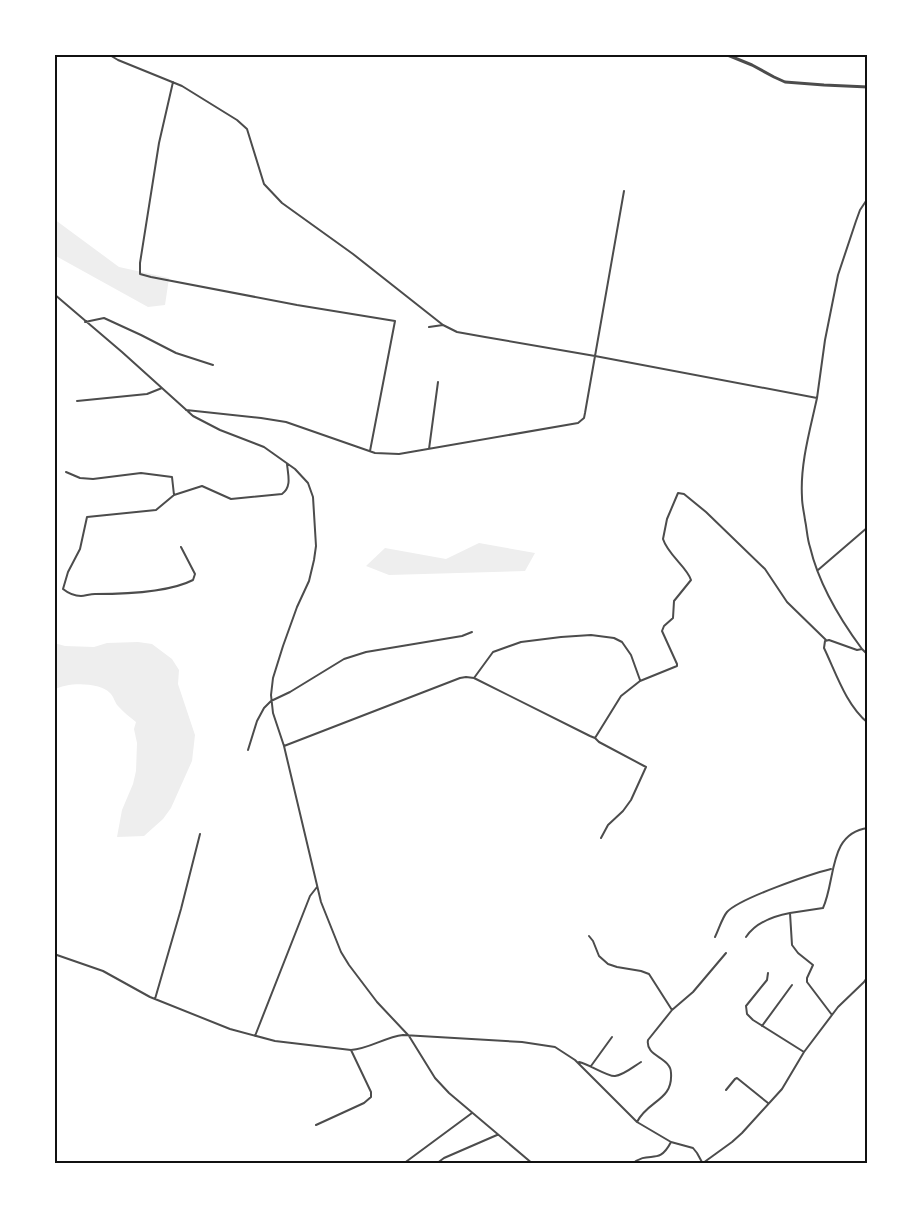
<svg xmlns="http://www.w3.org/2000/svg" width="922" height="1218" font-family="'Public Sans',sans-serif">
<rect width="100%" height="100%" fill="#fff"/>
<!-- green -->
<path fill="#eee" d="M 54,219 L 119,267 L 169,278 L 165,305 L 148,307 L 54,255 Z
M 479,543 L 535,553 L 525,571 L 389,575 L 366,566 L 385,548 L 446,559 Z
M 138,642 L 152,644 L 172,659 L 179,670 L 178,684 L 195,735 L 192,761 L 171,808 L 163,819 L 144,836 L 117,837 L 122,810 L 133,784 L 136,771 L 137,743 L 134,729 L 136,722 C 130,717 123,712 118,706 C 115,703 114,697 110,693 C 99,682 67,682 54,690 L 54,643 L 65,646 L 94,647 L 107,643 Z"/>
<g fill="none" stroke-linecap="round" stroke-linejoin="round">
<!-- minor -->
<path stroke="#4c4c4c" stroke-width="2" d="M 108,54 L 118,60 L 182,86 L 237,120 L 247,129 L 264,184 L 282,203 L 353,254 L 443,325 L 457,332 L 485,337 L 595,356 L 817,398 L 825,340 L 838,275 L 856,221 L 860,210 L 868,198
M 173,82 L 159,143 L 140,263 L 140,274 L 151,277 L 297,305 L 395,321 L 370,451
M 54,294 L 122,352 L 193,416 L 220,430 L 264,447 L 295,469 L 308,483 L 313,497 L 316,546 L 314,560 L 309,581 L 297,607 L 283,646 L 273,678 L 271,695 L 273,713 L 284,746 L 321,902 L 341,952 L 349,965 L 377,1002 L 409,1036 L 435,1078 L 449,1093 L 533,1164
M 85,322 L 104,318 L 141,335 L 176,353 L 213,365
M 429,327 L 443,325
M 817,398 C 810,430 800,464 802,497 C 802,505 804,512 805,520 C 807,529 807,538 810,547 C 819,585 839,618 862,649 L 857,650 L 829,640 L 825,641 L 824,648 C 836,673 846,705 868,723
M 77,401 L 147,394 L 162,388
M 186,410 L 261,418 L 286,422 L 375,453 L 399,454 L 578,423 L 584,418 L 585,413 L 624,191
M 429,449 L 438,382
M 66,472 L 80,478 L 93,479 L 141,473 L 172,477 L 174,495
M 181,547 L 195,574 L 193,580 C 168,593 124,594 95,594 C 90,594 85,596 81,596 C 74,596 68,593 63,589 L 68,572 L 80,549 L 87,517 L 156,510 L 174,495 L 202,486 L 231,499 L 282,494 C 292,487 288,475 287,464
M 818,570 L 868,527
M 862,649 L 868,655
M 474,678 L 493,652 L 521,642 L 561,637 L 591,635 L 614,638 L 622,642 L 631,655 L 640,680
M 595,738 L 621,696 L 640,681 L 677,666 L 677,664 L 662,631 L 664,626 L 673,618 L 674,601 L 691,580 C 687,567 668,555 663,539 L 667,519 L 678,493 L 684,494 L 706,512 L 765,569 L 787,602 L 826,640
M 284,746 L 460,678 L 466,677 L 474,678 L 590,736 L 595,738 L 599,742 L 646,767 L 631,800 L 623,811 L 608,825 L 601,838
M 248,750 L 257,721 L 264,708 L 271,701 L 290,692 L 344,659 L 366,652 L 462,636 L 472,632
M 589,936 L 593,941 L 599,956 L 608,964 L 617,967 L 641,971 L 649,974 L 672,1010
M 715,937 C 719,929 722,918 727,912 C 740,898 811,874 831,869
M 746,937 C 756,922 774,916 790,913
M 54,954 L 103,971 L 150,997 L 230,1029 L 275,1041 L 351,1050 C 369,1049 385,1037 403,1035 L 522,1042 L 555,1047 L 575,1060 L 637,1122 L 671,1142 L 693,1148 L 697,1153 L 703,1164
M 768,973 L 767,980 L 746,1006 L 747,1014 L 753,1020 L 804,1052
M 155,999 L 181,909 L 200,834
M 832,1015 L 807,982 L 807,978 L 813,965 L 798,953 L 792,945 L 790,913 L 823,908 C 836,880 828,833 868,828
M 762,1026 L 792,985
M 255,1036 L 310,896 L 317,887
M 579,1062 C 589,1064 608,1077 615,1076 C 624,1075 634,1066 641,1062
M 591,1066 L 612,1037
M 726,1090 L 735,1079 L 737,1078 L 768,1103
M 637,1122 C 648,1100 673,1101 671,1073 C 671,1057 645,1057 648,1040 L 672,1010 L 693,992 L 726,953
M 316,1125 L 364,1103 L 371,1097 L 371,1092 L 351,1050
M 703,1163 L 732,1142 L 742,1133 L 782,1089 L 804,1052 L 838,1007 L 864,982 L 868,976
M 403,1164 L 472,1113
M 436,1164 L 444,1158 L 497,1135
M 632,1164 C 650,1149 658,1167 671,1142"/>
<!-- tertiary -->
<path stroke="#4c4c4c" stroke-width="3" d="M 725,54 L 752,65 L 774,77 L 785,82 L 824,85 L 868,87"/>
</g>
<!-- border -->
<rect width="922" height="1218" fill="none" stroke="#ffffff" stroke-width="111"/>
<rect x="56" y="56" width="810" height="1106" fill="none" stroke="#111" stroke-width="2"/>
</svg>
